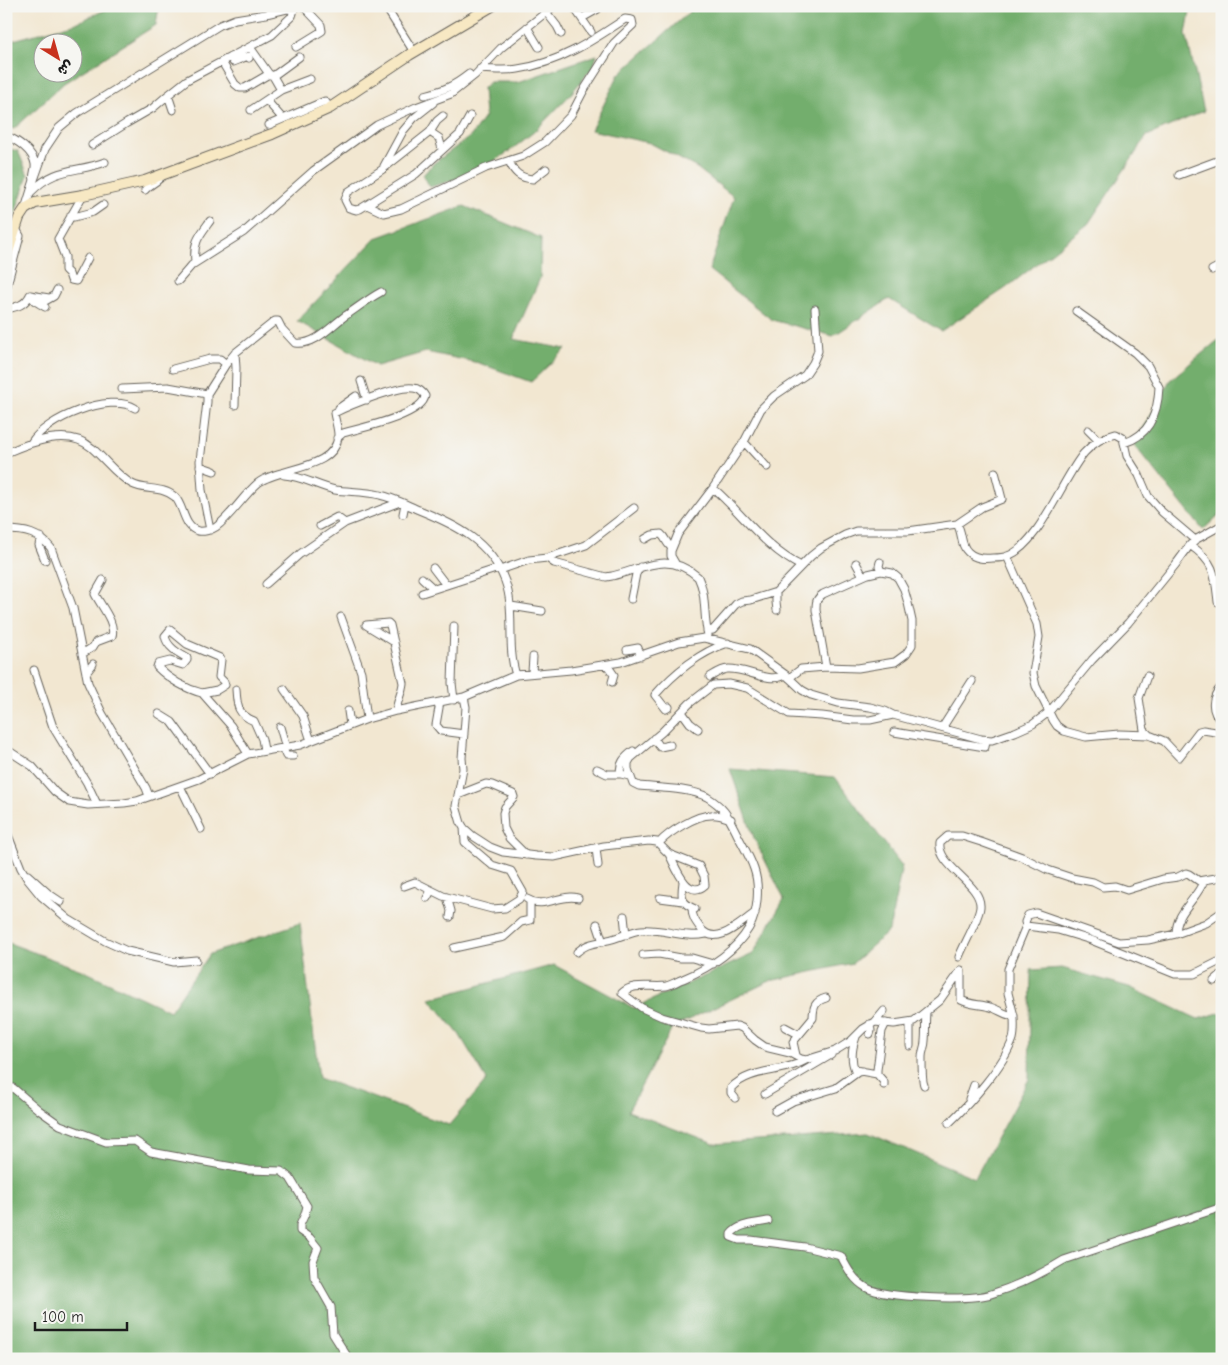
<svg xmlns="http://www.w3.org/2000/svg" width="1228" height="1365" font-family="'Comic Neue','Playpen Sans Arabic',sans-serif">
<rect width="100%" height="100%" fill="#f6f6f2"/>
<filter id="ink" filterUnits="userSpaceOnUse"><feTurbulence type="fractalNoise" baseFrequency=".02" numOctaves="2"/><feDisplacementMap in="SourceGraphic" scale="10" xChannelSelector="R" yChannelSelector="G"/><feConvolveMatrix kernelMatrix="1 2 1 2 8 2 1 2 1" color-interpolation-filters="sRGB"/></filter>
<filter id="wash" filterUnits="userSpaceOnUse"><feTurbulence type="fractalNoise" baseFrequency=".0096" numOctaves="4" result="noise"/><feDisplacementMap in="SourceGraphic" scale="20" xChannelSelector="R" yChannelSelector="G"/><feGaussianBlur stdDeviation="1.12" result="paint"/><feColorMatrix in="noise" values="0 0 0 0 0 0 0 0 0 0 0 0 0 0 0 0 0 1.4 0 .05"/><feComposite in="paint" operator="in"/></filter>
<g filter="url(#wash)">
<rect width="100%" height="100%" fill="#f2e7d1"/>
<!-- forest -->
<path fill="#73ae6d" stroke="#486544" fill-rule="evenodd" d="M 114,6 L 159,6 L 156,25 L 64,83 L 14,129 L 6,127 L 6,42 L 76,23 ZM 72,42 L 72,72 L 42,72 L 42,42 Z
M 696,6 L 1191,6 L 1186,34 L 1204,111 L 1147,136 L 1088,224 L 1006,288 L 941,331 L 889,299 L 833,336 L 772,320 L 709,270 L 734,197 L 697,168 L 650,143 L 591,130 L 619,74 Z
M 597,55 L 593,69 L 587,74 L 570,95 L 535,131 L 511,150 L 489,165 L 454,180 L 430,187 L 423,175 L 434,163 L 471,136 L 485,116 L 483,88 L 490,82 L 518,82 Z
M 6,148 L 18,151 L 28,175 L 14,217 L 6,217 Z
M 464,206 L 541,238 L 540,278 L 513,339 L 566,349 L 531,382 L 479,363 L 426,352 L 377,366 L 297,321 L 376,238 Z
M 1222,337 L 1222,512 L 1203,530 L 1134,445 L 1170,380 Z
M 730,769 L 835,777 L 902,866 L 889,931 L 853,963 L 770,981 L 673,1027 L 628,1111 L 714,1144 L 868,1133 L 975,1178 L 1029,1079 L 1031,970 L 1062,968 L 1129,987 L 1198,1019 L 1222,1012 L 1222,1359 L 6,1359 L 6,942 L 84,971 L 170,1011 L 210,954 L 300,923 L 319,1078 L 449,1125 L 487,1080 L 459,1034 L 430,999 L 554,965 L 634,1008 L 753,954 L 784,899 L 754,838 Z"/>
</g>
<g filter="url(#ink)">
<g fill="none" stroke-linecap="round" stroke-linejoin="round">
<defs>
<path id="street" d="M 385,6 L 414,52
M 573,6 L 591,32
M 546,12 L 557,26 L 561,34
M 582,18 L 598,9 L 598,6
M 527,27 L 539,47
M 250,47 L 269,74 L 273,76 L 299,57
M 296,47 L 322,31 L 321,25 L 303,6
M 230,57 L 233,62 L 248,56 L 249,58
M 222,62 L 235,84 L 240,88 L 245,88 L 269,74
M 273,76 L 281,90 L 310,79
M 168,95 L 173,110
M 425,95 C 444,90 454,86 469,74
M 268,102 L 283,119
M 251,110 L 281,90
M 443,116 L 437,121 L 430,132 L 383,169 L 348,192 L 345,200 L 349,208 L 356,210 L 360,209 L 416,174 L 460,134 L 470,116
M 269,125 L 325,101 L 330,108
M 430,132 L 439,138 L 442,149
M 6,136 C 17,140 33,151 35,164 C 36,170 32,174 34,180 L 25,209
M 509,161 C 514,173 520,178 533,179 L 546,169
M 384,166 L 403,131 L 414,118 L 433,103
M 1179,175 L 1222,159
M 34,180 L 45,149 L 59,128 L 77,113 L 220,25 L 235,19 L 266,14 L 287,9 L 294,10 L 292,16 L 272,35 L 187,80 L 168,95 L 153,108 L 127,123 L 92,145
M 145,190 C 150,184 158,182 164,174
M 31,192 C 56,166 76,173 105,162
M 83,195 L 58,239 L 65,257 L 65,270 L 69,274 L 71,280 L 76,281 L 88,258
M 367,205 L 384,213 L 401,209 L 486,168 L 523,156 L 545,142 L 571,115 L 584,90 L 614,43 L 633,25 L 632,20 L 625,19 C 592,41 559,63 518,69 C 506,71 493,70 480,69
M 71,215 L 74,217 L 93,212 L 103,205
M 195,262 C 193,242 199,236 210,221
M 1212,270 L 1222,265
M 178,281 L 192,265 L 244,232 L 313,171 L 377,125 L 416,107 L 451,94 L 475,75 L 501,48 L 554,6
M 6,289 L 20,236 L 15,227
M 30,295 L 35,301 L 45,307
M 30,295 L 49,298
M 40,304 L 54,296 L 57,290
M 6,309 C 17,307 25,305 30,295
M 1076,311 L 1135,353 L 1148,366 L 1159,387 C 1158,413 1150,435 1124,443
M 235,353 L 236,368 L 235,405
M 173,369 L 210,359 L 220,359 L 226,364
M 361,381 L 367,400
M 122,389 L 168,387 L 207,394
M 339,408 L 356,396
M 1088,430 L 1098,440
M 744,442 L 767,467
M 31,443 C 45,419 110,392 135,408
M 6,453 C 31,442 69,427 92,448 C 106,460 116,475 132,484 C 145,491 163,486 175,497 C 184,506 183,527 198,531 C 203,532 212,530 216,527 C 231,516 243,496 258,483 C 278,467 337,470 338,435 C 338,428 335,420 334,413 C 348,406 399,385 413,388 C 418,388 423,392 425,396 C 423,415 361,428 343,433 L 337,438
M 200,466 L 214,471
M 284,475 C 302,476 317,486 335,490 C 350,492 365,491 380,495 C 394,498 407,505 419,510 C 456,525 490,541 505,581 C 516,611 506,644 516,675
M 713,488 C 743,514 765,548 801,566
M 403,514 L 405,504
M 957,524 L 982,507 L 1002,499 L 995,472
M 320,526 L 337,517 L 345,523
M 6,530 C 25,530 39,533 51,548 L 73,608 L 88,683 L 102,713 L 146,788 L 149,796
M 210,530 L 202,490 L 200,461 L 207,402 L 207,394 L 226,364 L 235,353 L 275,321 L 278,321 L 282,329 L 295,343 C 315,346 331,326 345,316 C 357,308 368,299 381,292
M 41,537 L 39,545 L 45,560
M 645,539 L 652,535 L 661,534 C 666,538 666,544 672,548
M 1190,545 C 1215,562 1215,574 1218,602
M 1007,556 L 1037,624 L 1039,637 L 1033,673 L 1036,686 L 1053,720 L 1057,726 L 1064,731 L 1086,737 L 1119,734 L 1149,735 L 1164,741 L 1179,757 L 1199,731 L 1203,730 L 1222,733
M 547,558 L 586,545 L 634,508
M 880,562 L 879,566 L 881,571
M 675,563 L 671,556 L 671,551 L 678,534 L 713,488 L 744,442 L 761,409 L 774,396 L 805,375 L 813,363 L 818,351 L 815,309
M 856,563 L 863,576
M 433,568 L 446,585
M 500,570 L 529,560 L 547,558 L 554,563 L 606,577 L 612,576 C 645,568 668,551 698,577 C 707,595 703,616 708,635
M 422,578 L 434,589
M 266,584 L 300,554 L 345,523 L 400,502
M 776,592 L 776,602 L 777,610
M 422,593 L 499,568
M 631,599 L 636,574 L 640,567
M 511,606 L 542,611
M 341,617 L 361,672 L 367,719
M 707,631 L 713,630 L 736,604 L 742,601 L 751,600 L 776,592 L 811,556 L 821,548 L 845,535 L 856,531 L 908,531 L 957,524 C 963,533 960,545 968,552 C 975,559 984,559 993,558 C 998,558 1003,558 1008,556 C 1040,543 1062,479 1084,453 C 1094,442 1103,437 1116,434 L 1123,438 L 1127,456 L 1139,475 L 1148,496 L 1162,512 L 1195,540
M 394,642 L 366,625 L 388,623 L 390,625 L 403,683 C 402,693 397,701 396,711
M 627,650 L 638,648 L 641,656
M 82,654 L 93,647 L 96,642 L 112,636 C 116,623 101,606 95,594 L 103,580
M 607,665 L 614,675 L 612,682
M 34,670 L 53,727 L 87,783 L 97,804
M 532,672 L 533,657
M 86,673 L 93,664
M 1147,676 L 1139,698 L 1144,730 L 1149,735
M 710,677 C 715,674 722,669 728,669 C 747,668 767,684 786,675
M 789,678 L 801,669 L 826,667 L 858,668 L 895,662 L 906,654 L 912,645 L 912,621 L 908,603 L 904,589 L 898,578 L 892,573 L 881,571 L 868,574 L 823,594 C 816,599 816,602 816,610 L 826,667
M 1222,686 C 1211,697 1210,711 1222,722
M 236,689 C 237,706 237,714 254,721 L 262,739 L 264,750
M 284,689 L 303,716 L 311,741
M 202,693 L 217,690 L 225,685 L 224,682 L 219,677 L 221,660 L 220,658 L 187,644 L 170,630 L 165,636 C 167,647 178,653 187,658 L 187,660 L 183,665 L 170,661 L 158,664 L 157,667 C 169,679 186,689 202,693 L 231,726 L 248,754
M 464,697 L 466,707 L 462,758 L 463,769 L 456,806 L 461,823 L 464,828 L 473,836 L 490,847 L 503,852 L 536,856 L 554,857 L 604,846 L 649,841 L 657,842 L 669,854 L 699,866 L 704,876 L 705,885 C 687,901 675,865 669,854
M 454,700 L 452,683 L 454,626
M 440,702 L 436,725 L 441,731 L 464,734
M 669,707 L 666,709 L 655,695 C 674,673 700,652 728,643
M 348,711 L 350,725
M 682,712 L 690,723 L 698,729
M 159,714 L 172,722 L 210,774
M 893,715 L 870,720 L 853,720 L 822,716 L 789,714 L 747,688 L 729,684 L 713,685 L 690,703 L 662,732 L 631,758 L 628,763 L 628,769 L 633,783 L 639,786 C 658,788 690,788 707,797 C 725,808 728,816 737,834 C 743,846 750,857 754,869 C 760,886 758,913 749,928 C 734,953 709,968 683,979 C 677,981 672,985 666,986 C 652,988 633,982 622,993 L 642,1008 L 662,1017 L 701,1028 L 709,1029 L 737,1026 L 742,1028 L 755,1040 L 765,1047 L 790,1053 L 801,1059 L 806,1060 L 835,1051 L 851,1041 L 863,1029 L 875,1022 L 894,1024 L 914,1021 L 940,1000 L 961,970 L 961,1000 C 970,1005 980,1004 990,1007 C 998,1009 1006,1016 1014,1016 L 1008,993 L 1008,969 L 1026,926 L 1058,930 L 1091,940 L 1175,974 L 1194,974 L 1222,960
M 280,727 L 286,748
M 942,728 L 972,681
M 894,732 L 985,747 L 986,740
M 654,738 L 660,747 L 670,745
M 6,749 L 32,766 L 55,792 L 69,802 L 88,805 L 124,803 L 137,801 L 199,779 L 248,754 L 300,745 L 367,719 L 396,711 L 464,697 L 516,675 L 571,670 L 621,662 L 679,642 L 704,638 L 750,649 L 786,675 L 802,690 L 811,695 L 838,703 L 870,707 L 885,711 L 893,715 L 981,739 L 992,740 L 1015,732 L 1033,724 L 1049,712 L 1092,660 L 1128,623 L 1176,564 L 1190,545 L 1195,540 L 1222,525
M 283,749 L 286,756 L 293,756
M 597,769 L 607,774 L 621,774
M 629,776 L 621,774 C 618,764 625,757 633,751
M 180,786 L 201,829
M 458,795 L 486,784 L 492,785 L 513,794 L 514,797 L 505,807 L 503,813 L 504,828 L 509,838 L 526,855
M 6,830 L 21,868 L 28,880 L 41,896 L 68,919 L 105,941 L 127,951 L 174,962 L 196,960
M 659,843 C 669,832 696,815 711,815 C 717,814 725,817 731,819
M 596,848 L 598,865
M 28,875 L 49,894 L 61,902
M 683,882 C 681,896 680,903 695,909
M 404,886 L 415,882 L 443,896 L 492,909 L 505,908 L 519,899 L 523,892 L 511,871 L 492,865 L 465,842 L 464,828
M 447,897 L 451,911 L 450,917
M 427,898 L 431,891
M 660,898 L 683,901
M 527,899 C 544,910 560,893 578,898
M 692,908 C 692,917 695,921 701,929 C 717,947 740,923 755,913
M 624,916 L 626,935
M 597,924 L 603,942
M 1026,926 L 1025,922 L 1028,915 L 1036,913 L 1119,942 L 1148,940 L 1176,934 L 1206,923 L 1222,912
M 1176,934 C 1176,911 1197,900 1204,880 L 1216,878 L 1222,875
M 454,948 L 504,937 L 521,922 L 530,920 L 530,901
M 577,952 C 588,942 595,944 608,940 C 619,938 630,931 641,930 C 663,928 685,939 706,934
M 643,955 L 659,954 L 681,958 L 692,958 L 713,964
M 959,957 C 964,944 979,919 980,907 C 982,884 937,866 940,843 L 948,836 L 962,836 L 981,842 L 1022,857 L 1048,870 L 1072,878 L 1093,882 L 1103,887 L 1115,886 L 1127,890 L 1163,879 L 1178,877 L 1186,873 L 1189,874 L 1199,881 L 1204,880
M 1214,981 L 1222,974
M 875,1022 L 884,1011
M 910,1022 L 910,1046
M 870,1024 L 871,1031 L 870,1034
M 785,1027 L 798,1034
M 856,1037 C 852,1048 850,1059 855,1070 L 877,1074
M 796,1055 L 793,1042 L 813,1018 C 813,1007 815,1001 826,998
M 884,1085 L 884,1082 L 877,1074 L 877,1070 L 882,1031 L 886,1023
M 924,1085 C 922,1081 922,1062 922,1057 C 922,1051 925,1047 925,1041 C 926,1031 925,1023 926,1013
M 6,1087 L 13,1088 L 39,1110 L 60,1125 L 106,1142 L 135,1141 L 151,1152 L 249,1170 L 281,1171 L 290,1178 L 307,1206 L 305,1214 L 300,1225 L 300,1231 L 310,1238 L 318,1248 L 313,1261 L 314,1277 L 331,1307 L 333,1334 L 347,1356 L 345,1359
M 765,1094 L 831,1055
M 735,1098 L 731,1093 L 731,1088 C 751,1067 782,1074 806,1060
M 969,1099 L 974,1085
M 775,1111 L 793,1101 L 836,1088 L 858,1072 L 863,1071
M 949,1123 C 971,1102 1003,1067 1013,1039 C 1015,1032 1014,1023 1014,1016
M 768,1221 C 755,1224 740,1223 731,1234 L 731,1237 L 739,1240 L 751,1240 L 805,1247 L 841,1256 C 847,1268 854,1281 867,1288 C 886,1298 970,1301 991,1294 C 1017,1286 1041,1274 1064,1260 L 1222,1207"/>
<path id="secondary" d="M 6,258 L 19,218 L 25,209 L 35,203 L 83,195 L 145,181 L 272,134 L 330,108 L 409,55 L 492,6"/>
</defs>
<!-- street casing -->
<use href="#street" stroke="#67635b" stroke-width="9"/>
<!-- secondary casing -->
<use href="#secondary" stroke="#67635b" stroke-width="12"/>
<!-- street -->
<use href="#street" stroke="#fff" stroke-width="7"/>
<!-- secondary -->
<use href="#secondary" stroke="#f7e8c3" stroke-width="10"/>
</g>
</g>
<!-- margin -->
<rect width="1228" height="1365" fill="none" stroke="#f6f6f2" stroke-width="25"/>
<!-- north arrow -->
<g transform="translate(58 58) rotate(143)"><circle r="24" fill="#f6f6f2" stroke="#9f9f9c"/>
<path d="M0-4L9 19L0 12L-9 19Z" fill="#c8321e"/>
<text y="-8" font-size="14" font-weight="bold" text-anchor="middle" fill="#1c1c1c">ش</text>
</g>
<!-- scale -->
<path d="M35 1322v8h92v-8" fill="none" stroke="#1c1c1c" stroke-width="2.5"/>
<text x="42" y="1322" font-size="15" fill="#1c1c1c" stroke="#f6f6f2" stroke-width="4" paint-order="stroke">100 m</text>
</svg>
